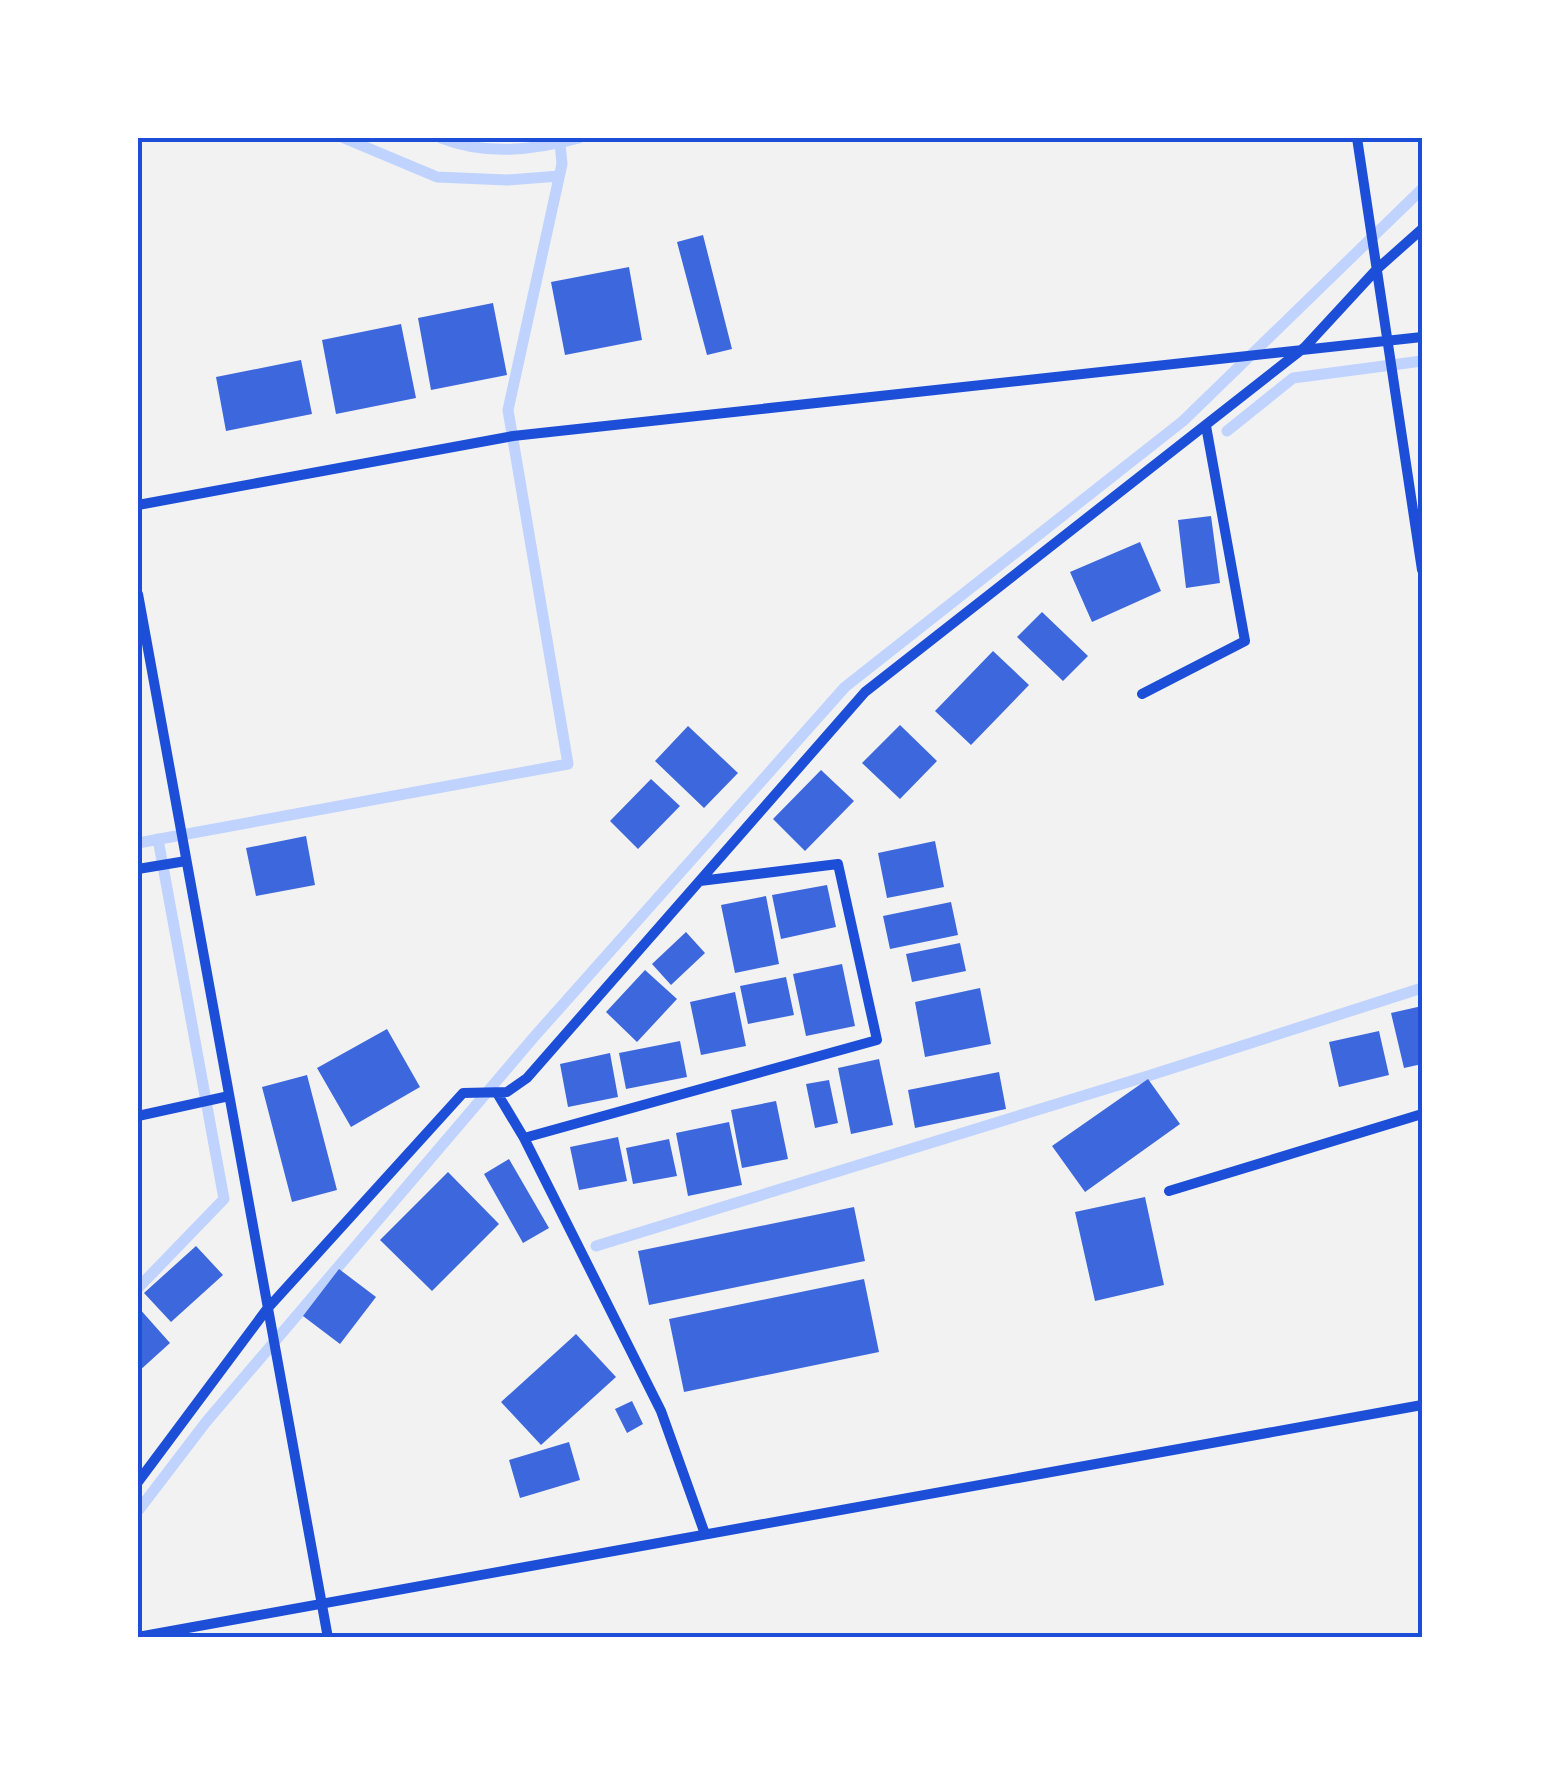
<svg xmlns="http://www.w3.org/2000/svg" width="1560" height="1775" font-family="'Varela Round',sans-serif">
<rect width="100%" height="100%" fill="#f2f2f2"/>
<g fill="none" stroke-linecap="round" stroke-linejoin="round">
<!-- stream -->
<path stroke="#bfd3fe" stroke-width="11" d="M 344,138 L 437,177 L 507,180 L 559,176
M 441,138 C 486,156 534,150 579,138
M 1227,431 L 1293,378 L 1422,361
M 138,843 L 568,764 L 508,410 L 562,164 L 560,143
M 596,1246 L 1151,1075 L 1422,988
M 138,1288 L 224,1199 L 158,839
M 138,1511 L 206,1422 L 534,1037 L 845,687 L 1183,421 L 1422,189"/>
</g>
<!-- building -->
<path fill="#3d67dc" d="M 703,235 L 732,349 L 707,355 L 677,242 Z
M 629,267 L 642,340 L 565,355 L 551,282 Z
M 493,303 L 507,375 L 431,390 L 418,318 Z
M 401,324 L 416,398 L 336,414 L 322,340 Z
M 301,360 L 312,414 L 226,431 L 216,377 Z
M 1211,516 L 1220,583 L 1186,588 L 1178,520 Z
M 1140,542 L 1161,591 L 1092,622 L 1070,572 Z
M 1042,612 L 1088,656 L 1063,681 L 1017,637 Z
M 993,651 L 1029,685 L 971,745 L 935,711 Z
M 900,725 L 937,761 L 900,799 L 862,763 Z
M 688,726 L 738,773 L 704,808 L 655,761 Z
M 821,770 L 854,801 L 805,851 L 773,819 Z
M 651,779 L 680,806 L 638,849 L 610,821 Z
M 306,836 L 315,885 L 256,896 L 246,848 Z
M 935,841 L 944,887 L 887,898 L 878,853 Z
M 827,885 L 836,927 L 781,939 L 772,895 Z
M 766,896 L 779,964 L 735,973 L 721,905 Z
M 951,902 L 958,935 L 890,949 L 883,916 Z
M 686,932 L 705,953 L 671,985 L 652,964 Z
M 960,943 L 966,971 L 912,982 L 906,954 Z
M 842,964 L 855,1026 L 806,1036 L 793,974 Z
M 645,970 L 677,999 L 637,1042 L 606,1012 Z
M 786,977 L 794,1015 L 748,1024 L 740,986 Z
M 980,988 L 991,1044 L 925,1057 L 915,1002 Z
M 735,992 L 746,1046 L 701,1055 L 690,1002 Z
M 1422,1006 L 1422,1064 L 1404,1068 L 1391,1013 Z
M 387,1029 L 420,1087 L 351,1127 L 317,1068 Z
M 1379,1031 L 1389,1075 L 1339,1087 L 1329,1042 Z
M 680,1041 L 687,1077 L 626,1089 L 619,1053 Z
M 610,1053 L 618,1097 L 568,1107 L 560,1064 Z
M 879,1059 L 893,1125 L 851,1134 L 838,1068 Z
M 999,1072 L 1006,1109 L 915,1128 L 908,1090 Z
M 307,1075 L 337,1190 L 292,1202 L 262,1087 Z
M 1148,1079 L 1180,1124 L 1085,1192 L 1052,1146 Z
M 829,1080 L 838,1123 L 815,1128 L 806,1084 Z
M 776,1101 L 788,1159 L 742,1168 L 731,1110 Z
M 729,1122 L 742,1185 L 688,1196 L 676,1133 Z
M 618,1137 L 627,1181 L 579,1190 L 570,1147 Z
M 669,1139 L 677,1176 L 633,1184 L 626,1148 Z
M 509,1159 L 549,1228 L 523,1243 L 484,1174 Z
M 448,1172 L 499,1224 L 432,1291 L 380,1240 Z
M 1145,1197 L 1164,1285 L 1095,1301 L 1075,1212 Z
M 854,1207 L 865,1261 L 649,1305 L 638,1251 Z
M 196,1246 L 223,1275 L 171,1322 L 144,1293 Z
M 339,1269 L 376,1297 L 340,1344 L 303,1316 Z
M 864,1279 L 879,1352 L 684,1392 L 669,1319 Z
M 138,1307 L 170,1343 L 138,1372 Z
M 576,1334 L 616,1377 L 541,1445 L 501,1402 Z
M 632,1401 L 643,1424 L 627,1433 L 615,1409 Z
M 569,1442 L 580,1480 L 520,1498 L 509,1460 Z"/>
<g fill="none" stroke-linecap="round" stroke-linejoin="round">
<!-- minor -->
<path stroke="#1d4ed8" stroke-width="10" d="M 1357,138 L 1422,570
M 138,505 L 513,436 L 1422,337
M 138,594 L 328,1638
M 1142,694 L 1245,641 L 1206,426
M 138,869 L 186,861
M 497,1093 L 524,1138 L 661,1411 L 705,1534
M 138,1116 L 229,1096
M 524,1138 L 877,1040 L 838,864 L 700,881
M 1169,1191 L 1422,1114
M 138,1482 L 267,1309 L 463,1093 L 507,1092 L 527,1078 L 865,692 L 1305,347 L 1377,269 L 1422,229
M 138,1637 L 1422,1405"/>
</g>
<!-- border -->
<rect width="1560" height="1775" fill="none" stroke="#ffffff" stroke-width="280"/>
<rect x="140" y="140" width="1280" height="1495" fill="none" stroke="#1d4ed8" stroke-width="4"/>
</svg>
